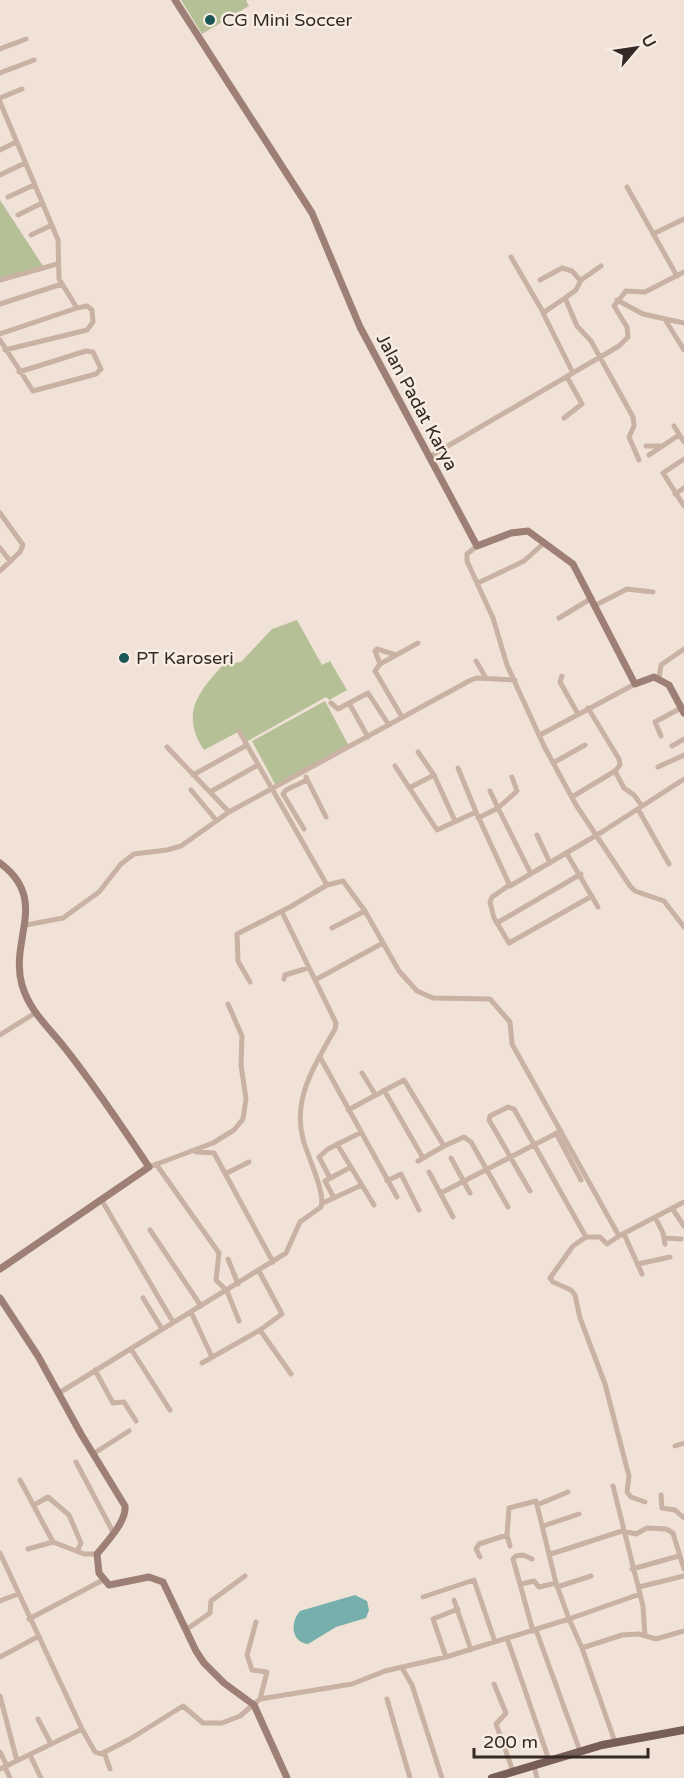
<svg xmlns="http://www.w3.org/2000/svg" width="684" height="1778" font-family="'Varela Round',sans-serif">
<rect width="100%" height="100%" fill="#f1e2d7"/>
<!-- green -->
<path fill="#b6c097" d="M 181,0 L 246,0 L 249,6 L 202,34 Z
M 0,200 L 43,266 L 0,279 Z
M 297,620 L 322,665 L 330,661 L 347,690 L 329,700 L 326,697 L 246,742 L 240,731 L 204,750 C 180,714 198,692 224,664 L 241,662 L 272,629 Z
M 325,701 L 349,746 L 276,786 L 252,741 Z"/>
<!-- water -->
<path fill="#76afac" d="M 355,1595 L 367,1601 L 369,1610 L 366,1618 L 336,1627 L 308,1644 C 291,1642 290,1622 300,1611 Z"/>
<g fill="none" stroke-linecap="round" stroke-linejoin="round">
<!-- street -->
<path stroke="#c9b1a3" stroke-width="5" d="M 0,49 L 26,39
M 0,73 L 34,60
M 0,98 L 22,89
M 0,102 L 58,240 L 59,279 L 77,308
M 0,150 L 16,142
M 0,175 L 25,163
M 627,187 L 677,276
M 8,197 L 34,185
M 18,215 L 42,203
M 653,234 L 684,219
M 31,235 L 52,225
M 511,257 L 543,312
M 0,280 L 57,264
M 540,280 L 562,268 L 572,271 L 580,280
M 565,298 L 577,326 L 591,341 L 633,417 L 634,426 L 629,437 L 639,460
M 617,300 L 643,314 L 684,323
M 0,304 L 62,284
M 666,321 L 684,350
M 0,334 L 77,308 L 87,306 L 92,310 L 93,322 L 87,330 L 5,350
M 0,340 L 33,391 L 96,374 L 101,369 L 93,352 L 86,351 L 19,372
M 573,373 L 543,313 L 565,298 L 576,290 L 581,280 L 601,266
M 564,418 L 582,404 L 567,377
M 674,426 L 684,442
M 646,446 L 660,446
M 649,455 L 679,435
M 429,457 L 619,346 L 628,337 L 627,327 L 614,306 L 626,291 L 645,292 L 684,272
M 684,459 L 663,473 L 684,506
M 675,494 L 684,488
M 0,513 L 23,545 L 20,552 L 0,571
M 477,546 L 467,554 L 467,561 L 493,618 L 507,665 L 544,746 L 576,805 L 630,886 L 635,891 L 664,901 L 684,927
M 0,548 L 10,561
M 478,583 L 524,561 L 544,543
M 596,605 L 627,589 L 653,592
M 559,618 L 592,598
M 476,661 L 486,678
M 380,664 L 375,651 L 377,649 L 396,655
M 562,676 L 560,682 L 578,714
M 659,678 L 661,665 L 684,649
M 331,703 L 338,709 L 368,693 L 389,725
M 349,703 L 368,737
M 402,717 L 375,671 L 380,664 L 418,643
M 239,731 L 327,885
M 540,735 L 635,684
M 661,736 L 655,722 L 681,708
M 672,746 L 684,739
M 167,747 L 229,812
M 418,752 L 434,775
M 553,763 L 585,745
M 395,766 L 437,830 L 476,812 L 510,886 L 602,832 L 684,779
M 658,767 L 684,755
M 458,768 L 476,812
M 615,771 L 624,788 L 634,795 L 642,806
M 193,775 L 247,745
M 306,777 L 326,817
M 411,787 L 434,775 L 455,821
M 191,790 L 216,820
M 490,791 L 498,808 L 517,791 L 512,777
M 210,792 L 258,765
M 572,797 L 615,771 L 620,765 L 619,759 L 588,708
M 638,809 L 669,864
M 478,818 L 498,808 L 531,874
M 304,829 L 283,794 L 286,790 L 307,780
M 537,835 L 550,863
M 567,854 L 598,907
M 508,886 L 492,897 L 490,902 L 494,918 L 509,943 L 592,896
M 497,923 L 581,874
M 26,925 L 63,918 L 99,892 L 121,864 L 134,854 L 167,850 L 181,846 L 229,812 L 469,681 L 476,678 L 515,680
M 332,928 L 365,911
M 284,979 L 285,975 L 308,968
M 315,980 L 383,943
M 250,982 L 238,961 L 237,934 L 290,907 L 327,885 L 343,881 L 365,911 L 399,971 L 417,991 L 433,998 L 490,999 L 510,1022 L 512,1044 L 619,1236 L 684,1202
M 0,1035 L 35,1013
M 320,1057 L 397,1197
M 362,1073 L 375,1094
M 384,1090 L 423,1158
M 348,1110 L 404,1080 L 444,1146 L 464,1137 L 471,1142 L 508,1207
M 556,1133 L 581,1180
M 337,1144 L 374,1205
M 196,1152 L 214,1153 L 273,1262
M 451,1158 L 470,1193
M 418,1161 L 444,1146
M 156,1164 L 219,1253 L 216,1280 L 227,1291 L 239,1321
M 149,1167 L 213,1143 L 234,1130 L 243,1119 L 246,1099 L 241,1065 L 242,1036 L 228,1004
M 429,1172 L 453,1217
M 225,1174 L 249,1162
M 330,1178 L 319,1157 L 328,1149 L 360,1133
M 387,1181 L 401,1174 L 419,1210
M 530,1191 L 489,1120 L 490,1116 L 508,1107 L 514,1109 L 586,1237
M 441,1193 L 561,1131
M 334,1198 L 325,1181 L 351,1167
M 101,1199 L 173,1322
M 323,1203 L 362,1185
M 672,1208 L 684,1226
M 655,1217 L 663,1233 L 665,1244
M 150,1230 L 201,1306
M 624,1234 L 642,1274
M 619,1236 L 607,1244 L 600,1237 L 586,1237 L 573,1246 L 550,1278 L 553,1282 L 571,1290 L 575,1295 L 580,1318 L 605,1384 L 629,1476 L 627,1492 L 631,1497 L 645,1502
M 664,1238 L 681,1239
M 228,1259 L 238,1284
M 638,1264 L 670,1257
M 259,1271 L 282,1314 L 260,1330 L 291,1374
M 143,1298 L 162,1329
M 191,1312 L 212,1357
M 131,1349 L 170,1410
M 202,1363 L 260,1330
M 95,1370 L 113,1403 L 124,1402 L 136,1421
M 59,1393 L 286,1253 L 300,1222 L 321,1207 C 326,1193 307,1155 303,1139 C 292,1098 316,1063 335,1029 L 336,1023 L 282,912
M 675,1446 L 684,1443
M 93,1454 L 129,1431
M 76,1462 L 113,1532
M 20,1480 L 53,1542
M 613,1486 L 643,1606 L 645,1636
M 661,1495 L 662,1508 L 675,1510 L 684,1518
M 34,1505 L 48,1497 L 69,1515 L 81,1543 L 77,1551
M 537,1505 L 568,1492
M 543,1526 L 579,1514
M 28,1549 L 53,1542 L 84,1554 L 97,1554
M 0,1553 L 82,1729 L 95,1752 L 101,1754 L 130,1739 L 183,1706 L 203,1723 L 222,1723 L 240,1716 L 260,1699 L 352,1684 L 385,1671 L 446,1657 L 569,1619 L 556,1583 L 536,1501 L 509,1508 L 507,1535 L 510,1546
M 551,1554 L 622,1531 L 636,1534 L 647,1528 L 666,1529 L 673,1533 L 684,1569
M 480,1557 L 476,1549 L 479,1544 L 507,1535
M 532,1559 L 523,1555 L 516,1556 L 513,1559 L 533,1631
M 632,1569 L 679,1556
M 521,1584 L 534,1581 L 539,1587 L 556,1583
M 557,1587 L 591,1576
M 639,1587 L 684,1576
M 423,1597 L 474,1580 L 495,1642
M 454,1600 L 471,1650
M 0,1601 L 18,1594
M 29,1619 L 103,1580
M 256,1622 L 247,1655 L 252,1670 L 267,1672 L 260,1699
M 187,1629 L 210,1613 L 211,1601 L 245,1576
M 536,1630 L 580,1751
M 507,1638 L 549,1760
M 582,1648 L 622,1635 L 639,1634 L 656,1639 L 684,1631
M 0,1657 L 39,1636
M 446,1657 L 433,1619 L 458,1609
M 402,1668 L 412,1685 L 442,1778
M 494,1684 L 506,1713 L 496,1724 L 513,1771
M 0,1696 L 17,1761
M 387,1699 L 410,1778
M 38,1719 L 50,1742
M 615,1742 L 582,1648 L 569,1619 L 640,1594
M 0,1752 L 7,1766
M 104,1752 L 110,1769
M 30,1755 L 41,1778
M 534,1765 L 537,1778
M 5,1767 L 10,1778
M 0,1769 L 82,1729"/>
<!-- secondary -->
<path stroke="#9d7f75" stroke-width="7" d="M 175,0 L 312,213 L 360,327 L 477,546 L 511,533 L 528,531 L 573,564 L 635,684 L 654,677 L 669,685 L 684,713
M 0,863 C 50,900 9,939 22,985 C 30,1013 51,1029 68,1052 C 97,1089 123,1128 149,1167 L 0,1269
M 0,1298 L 38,1356 L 81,1434 L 125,1506 C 127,1521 106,1543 97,1554 L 99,1573 L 109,1585 L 149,1577 L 163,1582 L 196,1651 L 204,1663 L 224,1683 L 254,1705 L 287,1778"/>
<!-- primary -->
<path stroke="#775e56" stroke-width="8" d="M 492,1778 L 602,1745 L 684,1730"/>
</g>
<!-- markers -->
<g fill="#1a5654" stroke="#f9ede3" stroke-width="2">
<circle cx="210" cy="20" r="6"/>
<circle cx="124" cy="658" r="6"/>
</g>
<g text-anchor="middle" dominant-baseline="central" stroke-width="5" stroke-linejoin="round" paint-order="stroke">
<!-- poi labels -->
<g font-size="18" fill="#342925" stroke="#f9ede3" text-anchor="start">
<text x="222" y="20">CG Mini Soccer</text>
<text x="136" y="658">PT Karoseri</text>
</g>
<!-- street labels -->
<g font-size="18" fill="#342925" stroke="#f9ede3">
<text transform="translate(417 402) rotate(62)">Jalan Padat Karya</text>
</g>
</g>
<!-- north arrow -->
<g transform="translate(636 48) rotate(61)" stroke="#f9ede3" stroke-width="4.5" paint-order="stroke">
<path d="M0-4.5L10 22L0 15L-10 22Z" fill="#342925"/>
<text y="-9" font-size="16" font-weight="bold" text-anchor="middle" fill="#342925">U</text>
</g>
<!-- scale -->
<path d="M474 1748v9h174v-9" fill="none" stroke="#342925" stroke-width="3"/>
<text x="483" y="1748" font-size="18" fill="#342925" stroke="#f9ede3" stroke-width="4.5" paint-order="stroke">200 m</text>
</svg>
